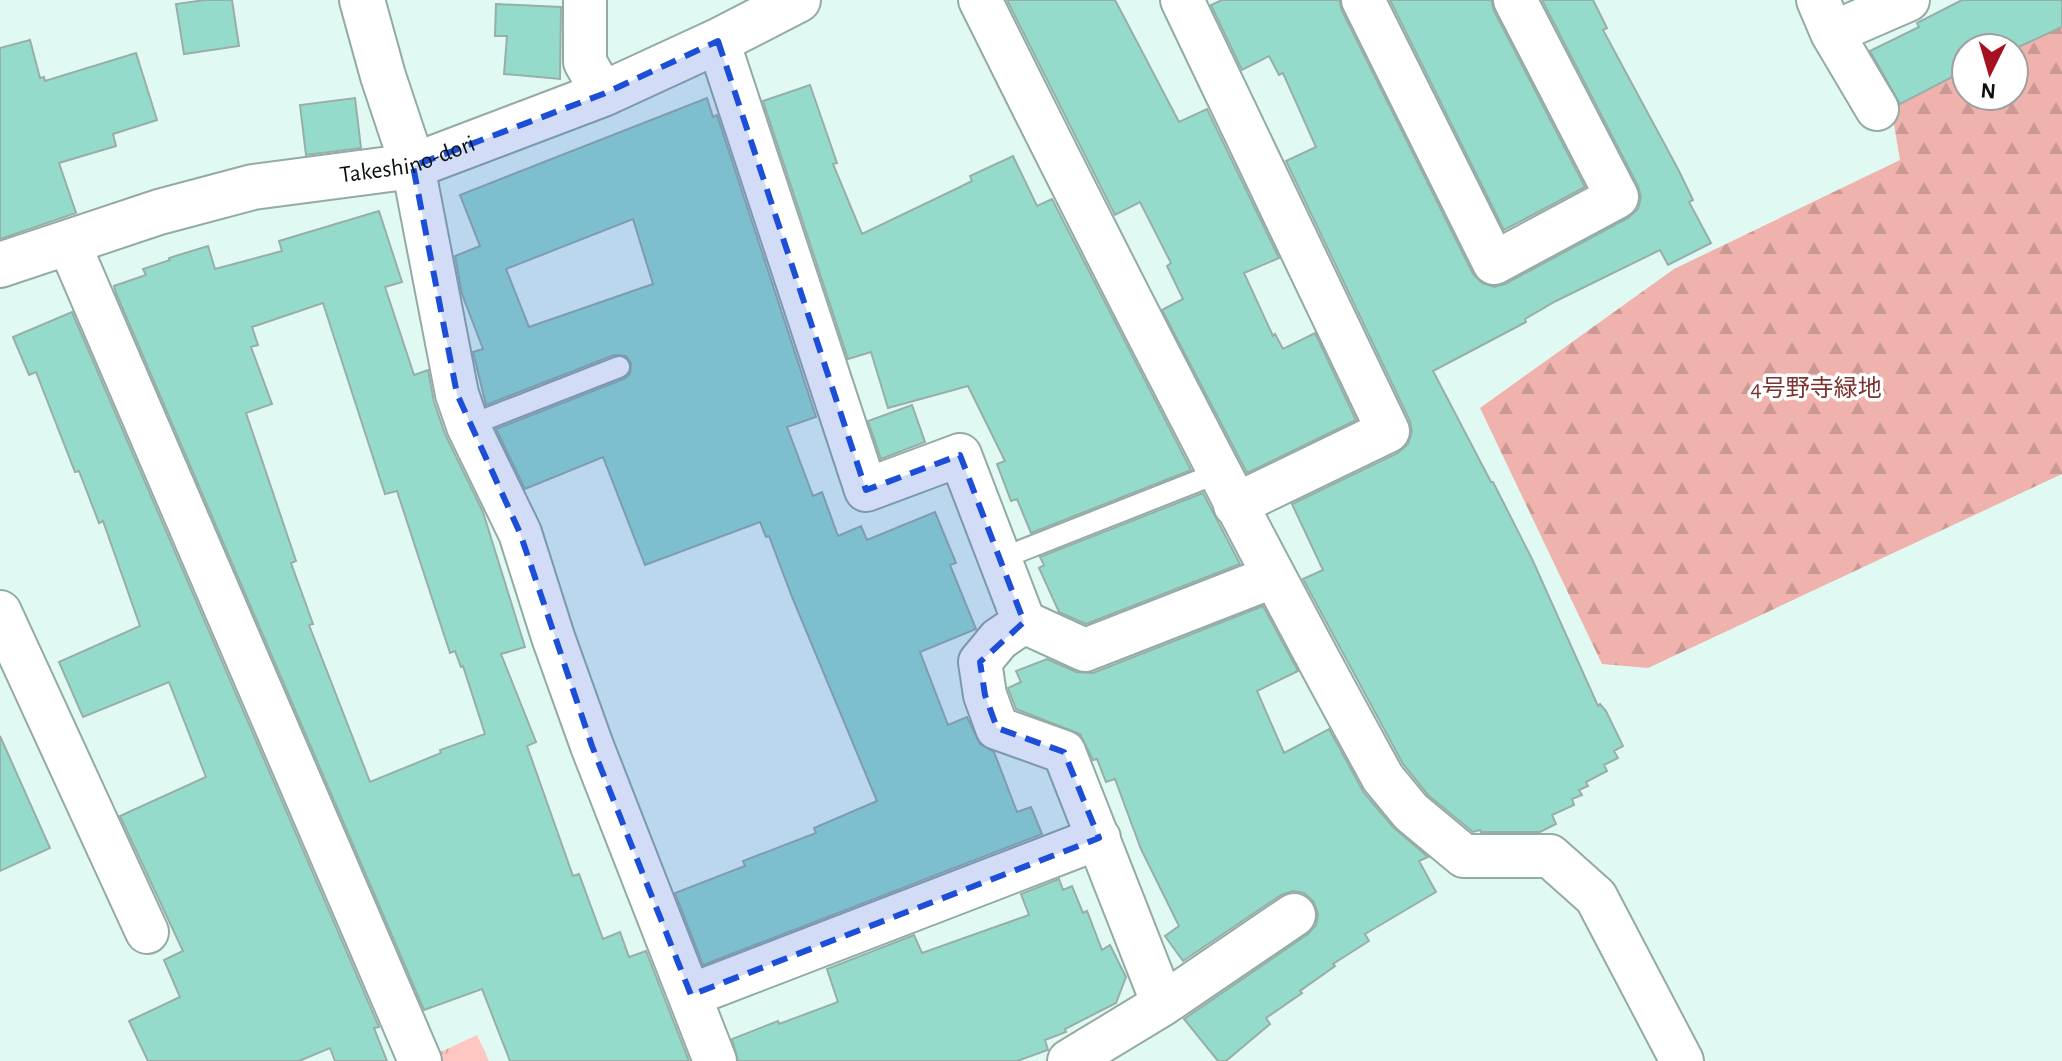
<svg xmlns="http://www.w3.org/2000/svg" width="2062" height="1061" font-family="'Alegreya Sans','Noto Sans JP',sans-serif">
<defs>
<pattern id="grass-tufts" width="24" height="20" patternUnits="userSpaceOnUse" patternTransform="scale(2)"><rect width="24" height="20" fill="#ffc7c2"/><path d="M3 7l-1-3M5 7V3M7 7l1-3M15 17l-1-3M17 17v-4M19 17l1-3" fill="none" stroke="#d9aaa6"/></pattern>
<pattern id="forest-firs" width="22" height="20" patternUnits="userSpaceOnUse" patternTransform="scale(2)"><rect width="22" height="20" fill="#f0b2ac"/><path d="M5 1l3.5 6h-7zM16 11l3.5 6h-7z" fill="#cc9893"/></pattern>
</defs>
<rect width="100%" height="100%" fill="#e1f9f3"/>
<!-- grass -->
<path fill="url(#grass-tufts)" d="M 477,1035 L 489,1061 L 437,1061 L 434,1055 Z"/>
<!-- forest -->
<path fill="url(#forest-firs)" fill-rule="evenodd" d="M 2062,3 L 2062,474 L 1648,668 L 1602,664 L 1480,408 L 1674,269 L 1900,160 L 1884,65 ZM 1966,48 L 2014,48 L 2014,96 L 1966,96 Z"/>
<!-- building -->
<path fill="#95dbcc" stroke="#98aea9" stroke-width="2" fill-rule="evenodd" d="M 205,0 L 232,0 L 239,46 L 184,54 L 176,4 Z
M 1007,0 L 1115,0 L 1179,122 L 1207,109 L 1279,258 L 1244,273 L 1273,336 L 1275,334 L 1283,349 L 1315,333 L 1356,420 L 1247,473 L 1162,310 L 1183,299 L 1167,266 L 1171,263 L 1140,202 L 1115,215 Z
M 1222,0 L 1339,0 L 1342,11 L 1473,274 L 1482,283 L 1494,287 L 1505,284 L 1628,218 L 1638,209 L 1641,197 L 1638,186 L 1542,0 L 1593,0 L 1607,28 L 1603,30 L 1679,171 L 1693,200 L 1689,202 L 1711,243 L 1668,265 L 1660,250 L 1556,301 L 1525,319 L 1526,322 L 1433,371 L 1491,482 L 1493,482 L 1532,559 L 1598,706 L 1600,704 L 1606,711 L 1623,746 L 1614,751 L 1618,758 L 1604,765 L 1607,771 L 1586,782 L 1588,786 L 1579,790 L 1582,795 L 1572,799 L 1574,805 L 1552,815 L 1556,824 L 1540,832 L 1481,832 L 1480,830 L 1473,832 L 1428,795 L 1403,764 L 1303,579 L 1323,570 L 1292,504 L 1398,453 L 1408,444 L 1412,432 L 1410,421 L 1286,161 L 1316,147 L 1283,73 L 1279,75 L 1269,56 L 1242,70 L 1211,5 Z
M 1390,0 L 1491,0 L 1494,11 L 1585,187 L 1504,230 Z
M 1962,0 L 2062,0 L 2062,27 L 2014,49 L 1966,48 L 1966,70 L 1900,104 L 1870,51 L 1919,27 L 1917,23 Z
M 496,4 L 561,7 L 560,79 L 504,74 L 507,36 L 495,36 Z
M 30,40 L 40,78 L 44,77 L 45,81 L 136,53 L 157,120 L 113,134 L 116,146 L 59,163 L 76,213 L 0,239 L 0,48 Z
M 810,85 L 837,163 L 833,164 L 862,234 L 958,188 L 972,181 L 970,176 L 1013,156 L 1037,206 L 1052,199 L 1191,470 L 1031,533 L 1017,499 L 1011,501 L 997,464 L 1005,461 L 968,386 L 888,408 L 871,352 L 848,359 L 763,101 Z
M 355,98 L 361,148 L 306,155 L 300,105 Z
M 707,98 L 713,117 L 717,115 L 816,417 L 787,427 L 813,496 L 822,492 L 838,536 L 861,526 L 867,540 L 935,512 L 956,563 L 950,565 L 976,629 L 920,652 L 948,725 L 967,717 L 980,744 L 994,752 L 1017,812 L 1031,807 L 1042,834 L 703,965 L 675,893 L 745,866 L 743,861 L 816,833 L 814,828 L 877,801 L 792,597 L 769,536 L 766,537 L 760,522 L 645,565 L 603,457 L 525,489 L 496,429 L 624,379 L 630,374 L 631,363 L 626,356 L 614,355 L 486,405 L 473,352 L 483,349 L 462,294 L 455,256 L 480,246 L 460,195 ZM 633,219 L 653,284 L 529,327 L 506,269 Z
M 379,211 L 402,282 L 385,287 L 414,375 L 428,370 L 434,402 L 445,434 L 483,512 L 525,647 L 501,654 L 536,742 L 527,746 L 573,876 L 579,874 L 603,939 L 620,932 L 629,957 L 646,951 L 689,1061 L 510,1061 L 482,989 L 424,1010 L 116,293 L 114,286 L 146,275 L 143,269 L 170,260 L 169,258 L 208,246 L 215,269 L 282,251 L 279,241 ZM 323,303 L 385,494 L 397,491 L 450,653 L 455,651 L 461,667 L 463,666 L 485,734 L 440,750 L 441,753 L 370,782 L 309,625 L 313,624 L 291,563 L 296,561 L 246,413 L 272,404 L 251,347 L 258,345 L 252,327 Z
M 72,312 L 379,1027 L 374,1028 L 387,1061 L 335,1061 L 330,1048 L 299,1061 L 148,1061 L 129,1021 L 180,997 L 164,960 L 183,951 L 120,816 L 206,777 L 169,682 L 83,717 L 59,662 L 140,626 L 103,521 L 99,523 L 79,471 L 75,472 L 36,372 L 29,375 L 13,337 Z
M 912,405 L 925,442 L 881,459 L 868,421 Z
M 1203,493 L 1240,564 L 1086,624 L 1059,612 L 1039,568 L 1044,565 L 1040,557 Z
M 1263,606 L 1298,671 L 1257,691 L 1284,753 L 1329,729 L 1364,793 L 1393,827 L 1428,857 L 1419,861 L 1436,892 L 1365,934 L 1369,941 L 1333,964 L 1335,966 L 1300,991 L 1302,993 L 1266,1018 L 1270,1024 L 1226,1061 L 1218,1061 L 1184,1019 L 1308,934 L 1316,925 L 1318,914 L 1314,902 L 1304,893 L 1293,891 L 1281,895 L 1183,961 L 1165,936 L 1179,926 L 1141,849 L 1115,779 L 1106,782 L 1097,759 L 1093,760 L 1080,734 L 1016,709 L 1008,688 L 1021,682 L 1016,671 L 1047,659 L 1076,672 L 1093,673 Z
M 0,736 L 50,848 L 0,871 Z
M 1059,879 L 1063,890 L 1072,886 L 1083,913 L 1087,911 L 1102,950 L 1110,945 L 1126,977 L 1116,1003 L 1065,1029 L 1066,1032 L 1045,1040 L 1048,1050 L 1017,1061 L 738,1061 L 732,1039 L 778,1021 L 779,1024 L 838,1002 L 827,969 L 914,935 L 922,953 L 1029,915 L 1021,894 Z"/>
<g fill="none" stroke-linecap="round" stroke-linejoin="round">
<defs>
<path id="lane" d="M 468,426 L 619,367
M 1000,559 L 1218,473"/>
<path id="street" d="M 585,0 L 585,62 L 603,94
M 980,0 C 1110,262 1242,522 1383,778 L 1411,812 L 1464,856 L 1550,856 L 1596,897 L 1682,1061
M 1182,0 L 1388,431 L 1235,505
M 1363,0 L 1494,263 L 1617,197 L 1515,0
M 1818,0 L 1832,33 L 1877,109
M 1832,33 L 1908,0
M 718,41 L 866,490 L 960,455 L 1024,622 L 999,639 L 980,662 L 985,695 L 997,728 L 1064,752 L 1163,1004
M 413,166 L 457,394 L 468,426 L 520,533 L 553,637 L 592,746 L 715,1061
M 69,244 L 420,1061
M 0,612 L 147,932
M 1024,622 L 1085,650 L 1272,577
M 691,995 L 1099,838
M 1069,1061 L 1163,1004 L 1294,915"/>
<g id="secondary">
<path d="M 362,0 L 383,76 L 413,166"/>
<path id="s1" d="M 0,265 L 159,212 L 253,187 L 413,166 L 603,94 L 718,41 L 798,0"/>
</g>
</defs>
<!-- lane casing -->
<use href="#lane" stroke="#94aaa5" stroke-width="24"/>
<!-- street casing -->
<use href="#street" stroke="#94aaa5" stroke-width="46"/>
<!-- secondary casing -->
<use href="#secondary" stroke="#94aaa5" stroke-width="48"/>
<!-- lane -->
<use href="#lane" stroke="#fff" stroke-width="20"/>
<!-- street -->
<use href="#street" stroke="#fff" stroke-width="42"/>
<!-- secondary -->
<use href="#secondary" stroke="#fff" stroke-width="44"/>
</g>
<!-- marked area -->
<path fill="#1d4ed8" fill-opacity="0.2" stroke="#1d4ed8" stroke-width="6" stroke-dasharray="16 10" stroke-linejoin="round" d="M 718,41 L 866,490 L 960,455 L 1024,622 L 980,662 L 985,695 L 997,728 L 1064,752 L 1099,838 L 691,995 L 592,746 L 520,533 L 457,394 L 413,166 L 603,94 Z"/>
<g text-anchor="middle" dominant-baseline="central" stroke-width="7" stroke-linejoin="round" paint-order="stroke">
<!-- street labels -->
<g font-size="24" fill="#09110f" stroke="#fff">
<text stroke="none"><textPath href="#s1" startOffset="422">Takeshino-dori</textPath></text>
</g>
<!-- park labels -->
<g font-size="24" fill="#7c3230" stroke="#fff">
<text x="1816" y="389">4号野寺緑地</text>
</g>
</g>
<!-- north arrow -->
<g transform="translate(1990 72) rotate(185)"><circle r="38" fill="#ffffff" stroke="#9da09f" stroke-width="2"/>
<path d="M0-6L14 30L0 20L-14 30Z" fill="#a71020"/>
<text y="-12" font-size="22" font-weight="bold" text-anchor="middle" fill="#09110f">N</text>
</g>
</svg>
